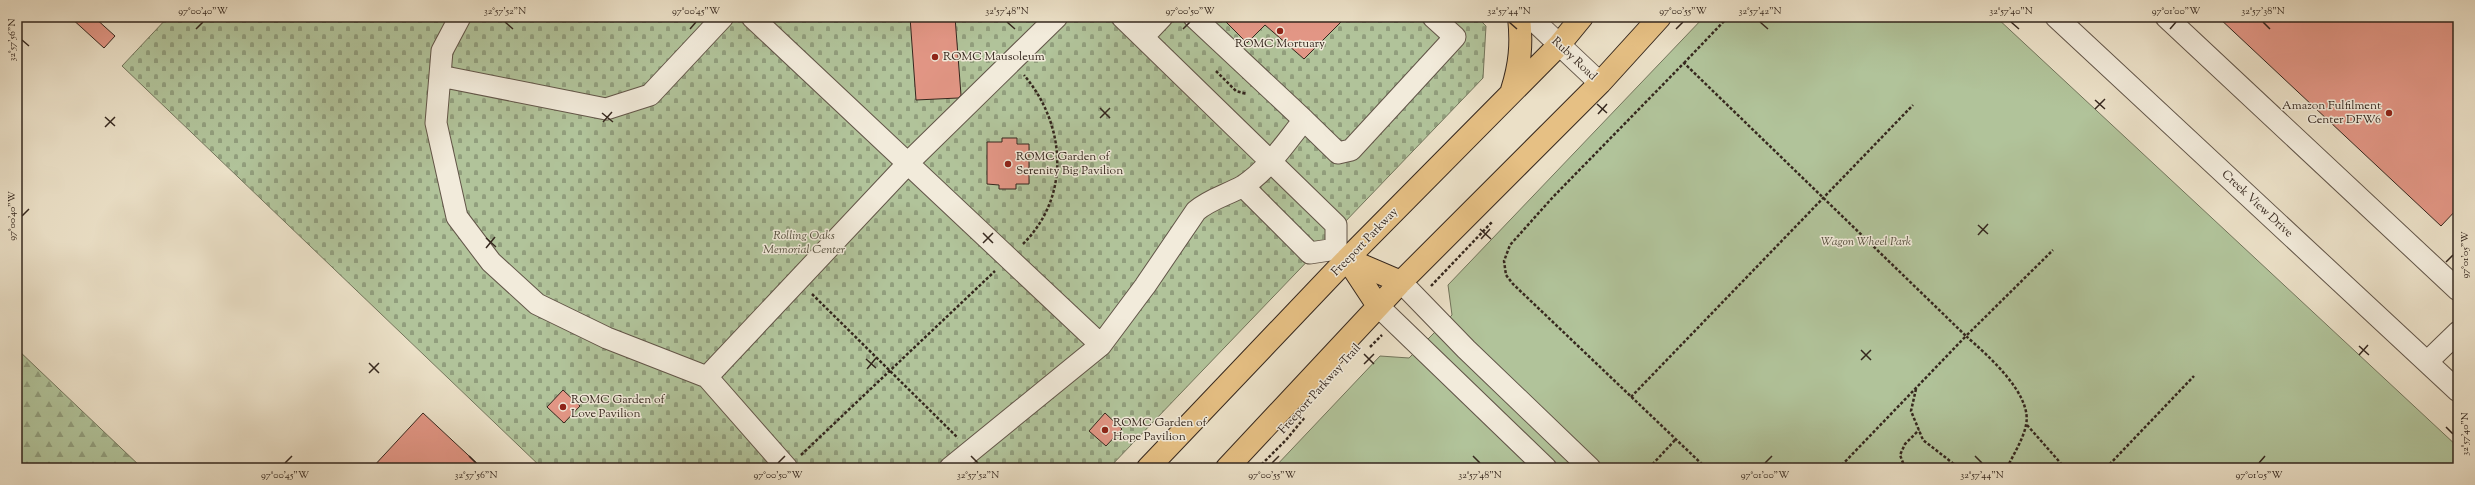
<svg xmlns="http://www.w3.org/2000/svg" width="2475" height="485" font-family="'Sorts Mill Goudy',serif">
<defs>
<pattern id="forest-firs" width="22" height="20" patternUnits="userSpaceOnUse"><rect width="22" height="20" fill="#b1c39a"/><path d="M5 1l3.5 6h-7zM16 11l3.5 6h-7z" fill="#919e7d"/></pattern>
<pattern id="cemetery-stones" width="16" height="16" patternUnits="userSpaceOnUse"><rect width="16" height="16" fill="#b1c39a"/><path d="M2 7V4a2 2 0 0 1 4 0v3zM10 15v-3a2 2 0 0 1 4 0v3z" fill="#919e7d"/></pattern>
</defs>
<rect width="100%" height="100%" fill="#ebe0c7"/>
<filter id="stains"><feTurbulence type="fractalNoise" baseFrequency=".005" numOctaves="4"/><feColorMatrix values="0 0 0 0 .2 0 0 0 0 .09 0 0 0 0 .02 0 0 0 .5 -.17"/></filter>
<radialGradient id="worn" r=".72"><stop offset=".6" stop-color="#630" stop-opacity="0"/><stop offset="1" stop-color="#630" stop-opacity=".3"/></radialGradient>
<!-- green -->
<path fill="#b1c39a" stroke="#73755c" d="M 1704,17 L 1996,17 L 2458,447 L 2458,468 L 1274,468 L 1380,356 L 1409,358 L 1452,315 L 1448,285 Z"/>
<!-- forest -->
<path fill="url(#forest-firs)" stroke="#73755c" d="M 17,349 L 142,468 L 17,468 Z"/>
<!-- cemetery -->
<path fill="url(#cemetery-stones)" stroke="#73755c" d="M 168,17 L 1477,17 L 1486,26 L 1483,78 L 1109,468 L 542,468 L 122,66 Z"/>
<!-- building -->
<path fill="#e29685" stroke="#35271e" d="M 70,17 L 94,17 L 115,36 L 104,48 Z
M 910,17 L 955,17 L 961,95 L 958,98 L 916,100 Z
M 1221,17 L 1346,17 L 1304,59 L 1265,25 L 1247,43 Z
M 2218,17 L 2458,17 L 2458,208 L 2441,226 Z
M 1002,138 L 1017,138 L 1017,144 L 1029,144 L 1029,184 L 1016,184 L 1016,189 L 999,189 L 999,185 L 987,184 L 987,142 L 1002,142 Z
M 563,390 L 580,406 L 564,423 L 547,407 Z
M 423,413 L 482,468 L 372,468 Z
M 1105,413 L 1122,429 L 1106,446 L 1089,431 Z"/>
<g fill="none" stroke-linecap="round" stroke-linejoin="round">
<defs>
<path id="minor" d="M 460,17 L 442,51 L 436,123 L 457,217 L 491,262 L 537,304 L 607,338 L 707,377
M 752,17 L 1101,345
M 1122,17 L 1336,225 L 1336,249 L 1347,259
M 1194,17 L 1304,120
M 1530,17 L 1600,83
M 2056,17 L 2458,391
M 2166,17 L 2458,290
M 1143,37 L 1162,17
M 440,76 L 606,109 L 650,95 L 723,17
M 1243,186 L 1310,253 L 1336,249
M 1401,282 L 1466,349 L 1590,468
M 1378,306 L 1546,468
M 2427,362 L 2458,332
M 787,468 L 707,377 L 914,157 L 1057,17
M 950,468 L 1101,345 L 1145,286 L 1196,211 C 1210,199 1227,195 1243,186 C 1268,170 1286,142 1304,120 L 1338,153 L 1351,150 L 1455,37 L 1433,17"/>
<path id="major" d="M 1512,90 C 1520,65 1522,44 1519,17
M 1347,259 L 1401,282
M 1347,259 L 1378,306
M 1148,468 L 1347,259 L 1559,45 L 1582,17
M 1227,468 L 1401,282 L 1600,83 L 1660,17"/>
</defs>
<!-- minor casing -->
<use href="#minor" stroke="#625548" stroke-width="23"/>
<!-- major casing -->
<use href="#major" stroke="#35271e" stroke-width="24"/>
<!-- path -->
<path stroke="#35271e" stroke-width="2.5" stroke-dasharray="3 2" stroke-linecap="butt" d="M 1684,63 L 1728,17
M 1216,71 L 1236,91 L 1247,94
M 1023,244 C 1071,196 1066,125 1024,75
M 1431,286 L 1492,222
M 812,294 L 958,438
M 1370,347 L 1382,335
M 1916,389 L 1911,411 L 1923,440 L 1959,468
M 1631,397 L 1913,105
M 2027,425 L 2065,468
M 801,455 L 995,271
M 1258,468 L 1286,440 L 1305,417
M 1649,468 L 1676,439
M 1706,468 L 1513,284 L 1506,275 L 1504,261 L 1510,245 L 1553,197 L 1684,63 L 1966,336 L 1839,468
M 1905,468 L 1900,455 L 1905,444 L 1919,430
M 2007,468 C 2013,455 2023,440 2026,425 C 2033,394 1986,354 1966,336 L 2053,250
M 2106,468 L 2194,376"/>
<!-- minor -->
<use href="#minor" stroke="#f2ebdb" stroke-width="21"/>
<!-- major -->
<use href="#major" stroke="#e6c084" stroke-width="22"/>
</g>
<!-- ticks -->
<path fill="none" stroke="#35271e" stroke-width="1.5" d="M 505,22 L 513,29M 1007,22 L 1015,29M 1509,22 L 1517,29M 1760,22 L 1768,29M 2011,22 L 2019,29M 2263,22 L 2270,29M 196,29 L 203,22M 690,29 L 696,22M 1183,29 L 1190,22M 1676,29 L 1683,22M 2170,29 L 2176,22M 22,40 L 29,46M 2095,100 L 2105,109M 1597,104 L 1607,113M 1100,108 L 1110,118M 2095,109 L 2105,99M 602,113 L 613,122M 1598,114 L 1607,104M 105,117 L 115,126M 1100,118 L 1110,108M 603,122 L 612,112M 105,127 L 115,117M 22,216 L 29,209M 1978,225 L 1988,234M 1480,229 L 1491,239M 983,233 L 993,243M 1978,235 L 1988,224M 486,238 L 496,247M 1481,239 L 1490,229M 983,243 L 993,233M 486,248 L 495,237M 2446,262 L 2453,255M 2359,346 L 2369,355M 1861,350 L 1871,360M 1364,354 L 1374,364M 2359,355 L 2368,345M 866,359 L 876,368M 1861,360 L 1871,350M 369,363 L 379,373M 1364,364 L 1374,354M 867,369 L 876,358M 369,373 L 379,363M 2446,427 L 2453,434M 469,456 L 476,463M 971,456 L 978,463M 1473,456 L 1480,463M 1975,456 L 1982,463M 285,463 L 292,456M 778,463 L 785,456M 1272,463 L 1279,456M 1765,463 L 1772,456M 2259,463 L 2265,456"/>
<!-- markers -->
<g fill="#8f2418" stroke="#f2ebdb" stroke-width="1.5">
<circle cx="1280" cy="31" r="4"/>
<circle cx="935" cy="57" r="4"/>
<circle cx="2389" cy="113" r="4"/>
<circle cx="1008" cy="164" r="4"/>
<circle cx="563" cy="407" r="4"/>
<circle cx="1105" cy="430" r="4"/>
</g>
<g text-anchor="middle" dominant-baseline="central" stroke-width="3" stroke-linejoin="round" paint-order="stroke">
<!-- poi labels -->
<g font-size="12" fill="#35271e" stroke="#f2ebdb" text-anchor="start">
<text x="1280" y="44" text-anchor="middle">ROMC Mortuary</text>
<text x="943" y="57">ROMC Mausoleum</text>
<text x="2381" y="106" text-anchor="end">Amazon Fulfilment<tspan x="2381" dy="14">Center DFW6</tspan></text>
<text x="1016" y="157">ROMC Garden of<tspan x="1016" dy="14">Serenity Big Pavilion</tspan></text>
<text x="571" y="400">ROMC Garden of<tspan x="571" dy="14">Love Pavilion</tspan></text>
<text x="1113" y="423">ROMC Garden of<tspan x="1113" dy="14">Hope Pavilion</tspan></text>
</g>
<!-- street labels -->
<g font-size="12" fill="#35271e" stroke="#f2ebdb">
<text transform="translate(1574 59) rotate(43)">Ruby Road</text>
<text transform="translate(2257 204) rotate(43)">Creek View Drive</text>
<text transform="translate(1365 242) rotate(-46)">Freeport Parkway</text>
<text transform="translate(1320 389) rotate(-48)">Freeport Parkway Trail</text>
</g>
<!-- park labels -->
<g font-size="12" font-style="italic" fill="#544e3d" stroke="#f2ebdb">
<text x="804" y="236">Rolling Oaks<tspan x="804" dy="14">Memorial Center</tspan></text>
<text x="1866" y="242">Wagon Wheel Park</text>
</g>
</g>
<!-- margin -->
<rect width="2475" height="485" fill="none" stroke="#ebe0c7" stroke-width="44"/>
<rect x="22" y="22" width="2431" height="441" fill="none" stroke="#35271e" stroke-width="1.5"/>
<g font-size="10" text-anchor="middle" fill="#35271e">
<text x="203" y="14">97°00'40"W</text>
<text x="505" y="14">32°57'52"N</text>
<text x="696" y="14">97°00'45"W</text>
<text x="1007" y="14">32°57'48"N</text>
<text x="1190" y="14">97°00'50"W</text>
<text x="1509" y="14">32°57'44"N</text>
<text x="1683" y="14">97°00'55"W</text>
<text x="1760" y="14">32°57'42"N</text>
<text x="2011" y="14">32°57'40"N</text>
<text x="2176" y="14">97°01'00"W</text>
<text x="2263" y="14">32°57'38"N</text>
<text transform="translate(11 40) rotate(-90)" y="4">32°57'56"N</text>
<text transform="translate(11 216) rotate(-90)" y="4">97°00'40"W</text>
<text transform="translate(2464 255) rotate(-90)" y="4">97°01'05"W</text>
<text transform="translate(2464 434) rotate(-90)" y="4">32°57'40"N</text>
<text x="285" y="478">97°00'45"W</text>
<text x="476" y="478">32°57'56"N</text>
<text x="778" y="478">97°00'50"W</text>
<text x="978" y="478">32°57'52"N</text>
<text x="1272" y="478">97°00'55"W</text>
<text x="1480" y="478">32°57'48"N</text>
<text x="1765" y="478">97°01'00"W</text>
<text x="1982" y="478">32°57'44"N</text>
<text x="2259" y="478">97°01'05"W</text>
</g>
<rect width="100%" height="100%" filter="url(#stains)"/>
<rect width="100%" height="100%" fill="url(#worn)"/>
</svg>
